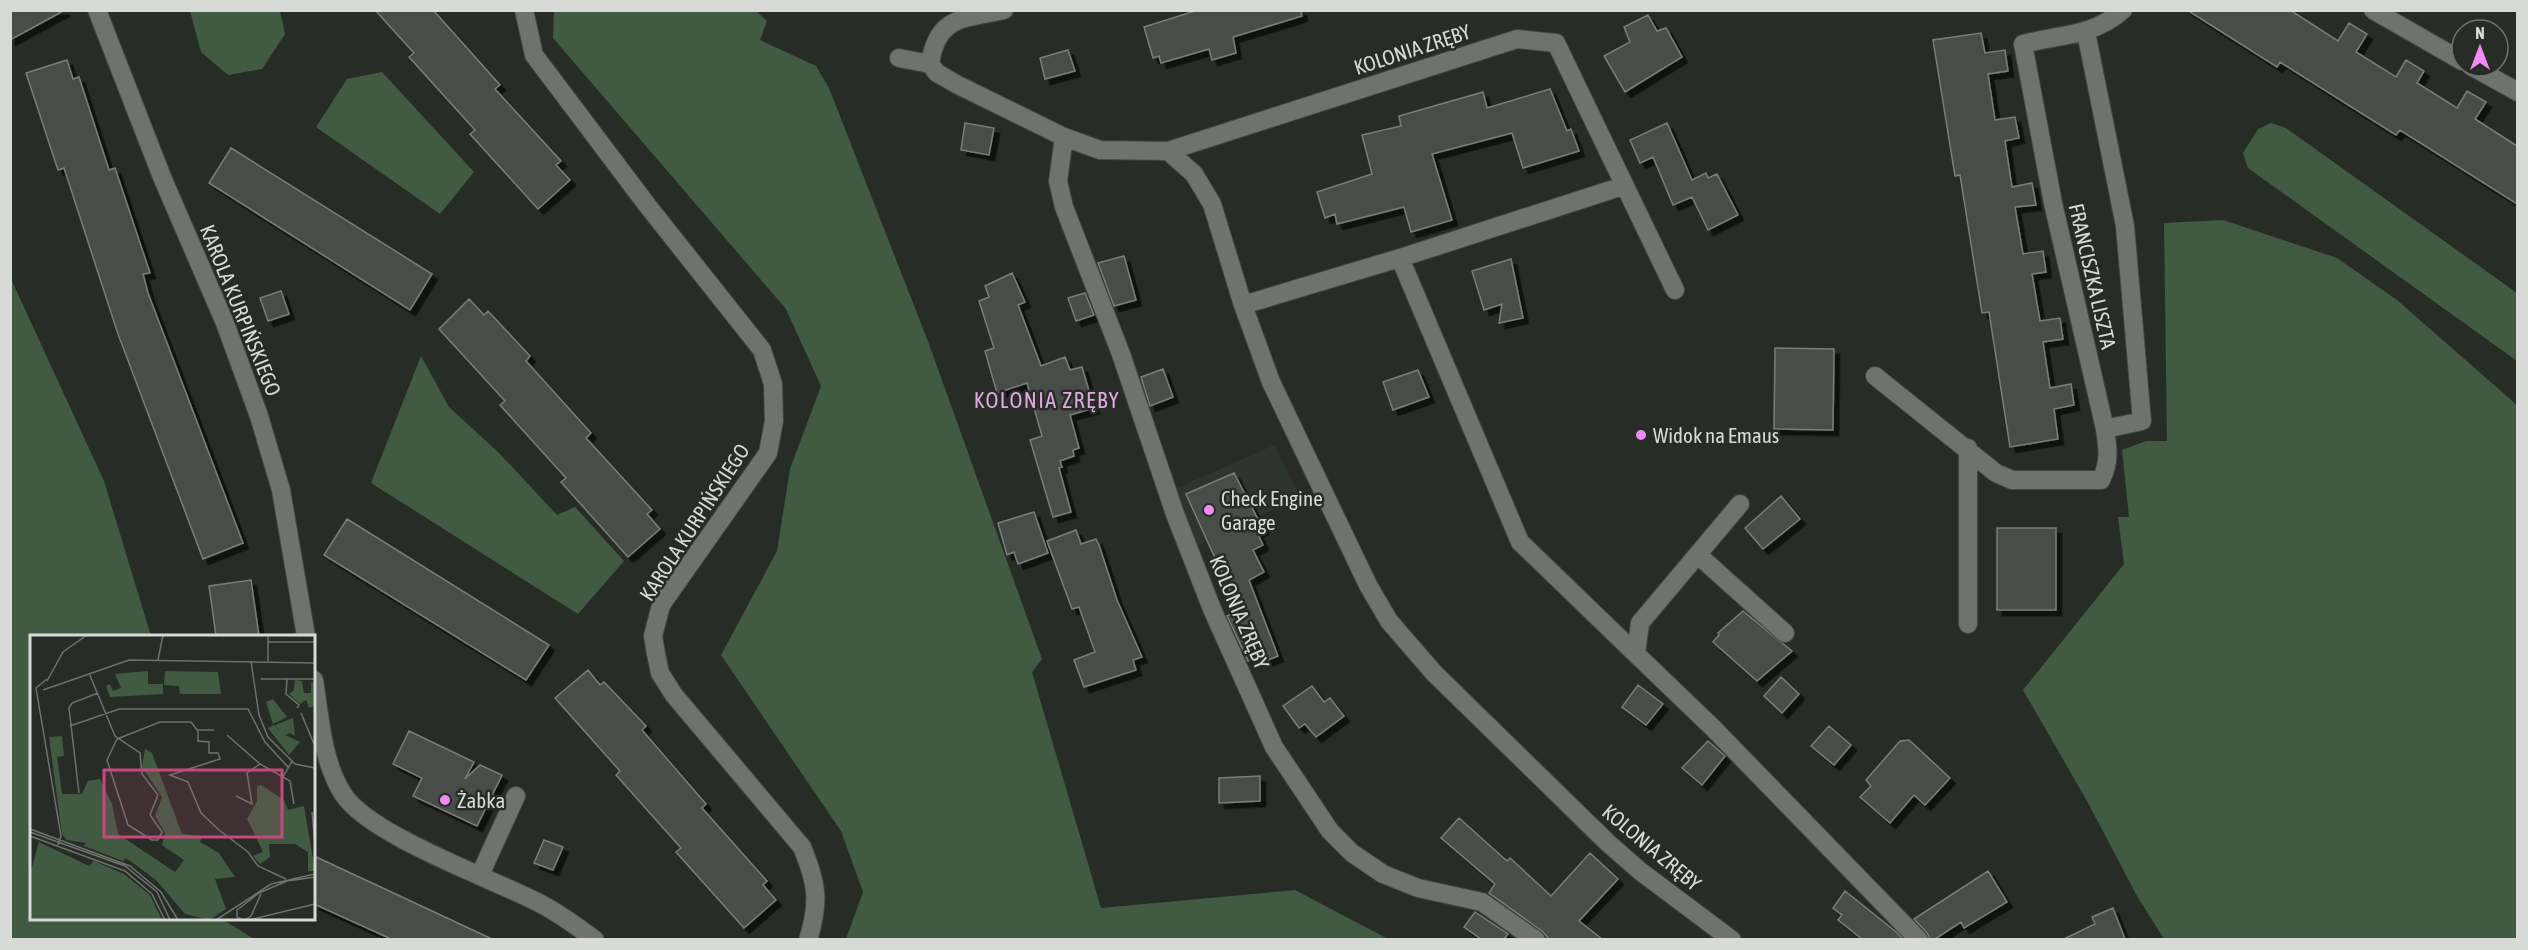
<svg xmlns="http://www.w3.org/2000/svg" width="2528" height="950" font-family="'Asap Condensed',sans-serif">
<defs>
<filter id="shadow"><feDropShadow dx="5.5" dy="5.5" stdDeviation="0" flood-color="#0009"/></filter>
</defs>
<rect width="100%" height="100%" fill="#272c27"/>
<!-- built -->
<path fill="#2c362d" d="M 1274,445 L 1300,497 L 1196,546 L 1175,489 Z"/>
<!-- green -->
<path fill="#405b42" d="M 190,11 L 280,11 L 285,34 L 262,69 L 228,75 L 201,52 Z
M 554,11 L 756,11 L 767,21 L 760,40 L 816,66 L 829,88 L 929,344 L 1042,659 L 1032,672 L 1101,908 L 1295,890 L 1388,939 L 846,939 L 863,892 L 841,831 L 721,655 L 777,551 L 790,469 L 821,386 L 786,309 L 553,38 Z
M 382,72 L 474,172 L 440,214 L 316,127 L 347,79 Z
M 2271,123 L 2286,128 L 2517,293 L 2517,361 L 2248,168 L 2243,153 L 2258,129 Z
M 2223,220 L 2337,258 L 2397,300 L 2517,405 L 2517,939 L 2164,939 L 2137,896 L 2087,801 L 2023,690 L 2124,564 L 2118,517 L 2129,517 L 2122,450 L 2146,441 L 2167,441 L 2164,223 Z
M 11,279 L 104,481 L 151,636 L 32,636 L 32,918 L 222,919 L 254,939 L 11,939 Z
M 421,356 L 449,407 L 499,453 L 557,515 L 575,507 L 624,561 L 578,614 L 371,483 Z"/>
<!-- building -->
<path fill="#484d48" stroke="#787e78" stroke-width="1.5" filter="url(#shadow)" d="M 10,10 L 65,10 L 10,40 Z
M 375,10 L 433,10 L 500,85 L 495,89 L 561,161 L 556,165 L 570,180 L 538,209 L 470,134 L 475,130 L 409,57 L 414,53 Z
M 1198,10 L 1301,10 L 1302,16 L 1233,37 L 1236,53 L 1212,60 L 1209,49 L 1161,63 L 1159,56 L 1153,58 L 1144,27 Z
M 2187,10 L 2290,10 L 2338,41 L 2349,23 L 2367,34 L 2356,52 L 2396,77 L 2406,60 L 2424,71 L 2417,83 L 2457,108 L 2467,91 L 2486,102 L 2475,119 L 2517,146 L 2517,204 L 2400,130 L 2396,135 L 2280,62 L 2277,67 Z
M 1648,15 L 1657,31 L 1666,28 L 1682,57 L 1625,92 L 1604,56 L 1630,42 L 1624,27 Z
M 1981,33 L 1985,53 L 2005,50 L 2008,71 L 1988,74 L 1995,120 L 2015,117 L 2019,138 L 2005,141 L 2012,187 L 2032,183 L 2036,205 L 2015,207 L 2023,254 L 2043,251 L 2046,272 L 2032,274 L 2040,321 L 2060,318 L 2063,339 L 2043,342 L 2050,388 L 2071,384 L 2074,405 L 2054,409 L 2058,439 L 2010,447 L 1989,312 L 1982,313 L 1960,175 L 1955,176 L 1933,40 Z
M 1068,50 L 1075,71 L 1045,79 L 1040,58 Z
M 67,60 L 73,79 L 79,77 L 109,170 L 115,168 L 150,273 L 143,274 L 148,293 L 243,543 L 203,559 L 118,334 L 64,168 L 58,170 L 26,73 Z
M 1550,89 L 1567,131 L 1571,129 L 1579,151 L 1523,168 L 1512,133 L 1432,154 L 1452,220 L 1411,232 L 1404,207 L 1337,224 L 1335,214 L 1325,218 L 1317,192 L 1372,174 L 1362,135 L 1401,126 L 1399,116 L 1483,92 L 1487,108 Z
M 965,123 L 994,128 L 989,155 L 961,150 Z
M 1667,123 L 1692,180 L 1706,173 L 1708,178 L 1717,174 L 1738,215 L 1708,230 L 1692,197 L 1673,205 L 1653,157 L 1640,163 L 1630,140 Z
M 231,148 L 432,274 L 410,310 L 209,183 Z
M 1124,256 L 1136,300 L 1114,306 L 1098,263 Z
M 1511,259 L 1523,318 L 1499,323 L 1502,304 L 1484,310 L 1472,271 Z
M 1012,273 L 1025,302 L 1018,305 L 1041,366 L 1065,357 L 1070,370 L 1082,367 L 1094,408 L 1070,415 L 1079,448 L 1073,450 L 1074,456 L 1060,461 L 1062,467 L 1059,468 L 1071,512 L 1053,517 L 1030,440 L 1042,436 L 1027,383 L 997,393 L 985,351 L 994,348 L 979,301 L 989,297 L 985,286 Z
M 281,291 L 289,314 L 268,321 L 260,298 Z
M 1085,293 L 1094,315 L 1076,321 L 1068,298 Z
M 469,299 L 484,315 L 488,311 L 530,356 L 526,361 L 591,433 L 586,438 L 652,510 L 647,514 L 660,529 L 628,557 L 561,482 L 566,478 L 500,405 L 505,401 L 439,329 Z
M 1775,348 L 1834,349 L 1833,430 L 1774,429 Z
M 1163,369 L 1173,397 L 1150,406 L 1141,377 Z
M 1418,370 L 1429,397 L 1393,410 L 1383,382 Z
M 1234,473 L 1263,529 L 1257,532 L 1263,545 L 1253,550 L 1264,572 L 1249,580 L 1278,656 L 1263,662 L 1260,655 L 1248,661 L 1227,616 L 1239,611 L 1186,494 Z
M 1781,496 L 1800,519 L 1763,549 L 1745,528 Z
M 1034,512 L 1048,553 L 1018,564 L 1014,552 L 1007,555 L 998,523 Z
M 347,519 L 549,645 L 526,680 L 324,555 Z
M 1997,528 L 2056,528 L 2056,610 L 1997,610 Z
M 1076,530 L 1081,544 L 1096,539 L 1099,545 L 1117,600 L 1142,657 L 1133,660 L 1136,670 L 1084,687 L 1074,660 L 1095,652 L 1079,607 L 1072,609 L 1047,541 Z
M 251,580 L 259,636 L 216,636 L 209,586 Z
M 1743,611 L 1792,651 L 1757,681 L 1713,642 L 1719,635 L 1718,633 Z
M 588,670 L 600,685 L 604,682 L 646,726 L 642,730 L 706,804 L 702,808 L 767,881 L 763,885 L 776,900 L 744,928 L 676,852 L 681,848 L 616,775 L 620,771 L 555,698 Z
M 1781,677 L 1799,694 L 1782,713 L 1764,696 Z
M 1638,685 L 1663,704 L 1646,725 L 1622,707 Z
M 1312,686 L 1324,702 L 1330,698 L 1344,716 L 1316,737 L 1305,724 L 1299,728 L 1283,706 Z
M 1829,726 L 1851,745 L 1834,765 L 1811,746 Z
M 409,731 L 474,762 L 465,779 L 480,765 L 502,775 L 477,826 L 413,796 L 422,778 L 393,764 Z
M 1909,740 L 1950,778 L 1925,805 L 1914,795 L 1890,823 L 1860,797 L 1871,786 L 1866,780 L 1900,741 Z
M 1708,741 L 1725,756 L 1702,785 L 1682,768 Z
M 1260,776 L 1260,801 L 1219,803 L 1219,778 Z
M 1459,818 L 1507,861 L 1510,858 L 1551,896 L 1590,853 L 1618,879 L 1579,921 L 1602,939 L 1549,939 L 1542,931 L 1489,893 L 1495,884 L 1441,838 Z
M 544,840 L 563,847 L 553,870 L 534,863 Z
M 314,856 L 387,890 L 492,939 L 391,939 L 314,904 Z
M 1988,871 L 2007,902 L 1964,928 L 1961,922 L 1935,939 L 1930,939 L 1927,933 L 1914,919 Z
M 1845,891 L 1895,931 L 1903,939 L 1862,939 L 1838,920 L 1842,915 L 1833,908 Z
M 2113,908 L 2125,939 L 2064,939 L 2095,924 L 2092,917 Z
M 1475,912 L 1508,934 L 1504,939 L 1481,939 L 1464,927 Z"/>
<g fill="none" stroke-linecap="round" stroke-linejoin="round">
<defs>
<path id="minor" d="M 97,10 L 162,177 L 225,323 L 259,416 L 281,490 L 306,636
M 524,10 L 534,55 L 647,205 L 762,350 L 773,384 L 774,421 L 768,453 L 661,605 L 653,636 L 656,654 L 660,673 L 674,695 L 802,847 C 817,883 820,902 808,940
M 2373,10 L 2462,61
M 2086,32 L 2125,226 L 2142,421 L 2105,429
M 899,58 L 930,64 L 937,73 L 958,85 L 1064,137 L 1100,150 L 1168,151 L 1194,174 L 1212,204 L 1243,305 L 1271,382 L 1368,585 L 1389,621 L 1434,673 L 1608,843 L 1640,871 L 1732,940
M 930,64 C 937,16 963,19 1004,10
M 2471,66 L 2518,92
M 1064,137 L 1058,181 L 1064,207 L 1121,354 L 1175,514 L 1212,609 L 1274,747 L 1330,831 L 1352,853 L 1383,874 L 1418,888 L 1482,902 L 1536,940
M 1168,151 L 1517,39 L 1556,43 L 1675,290
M 1400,258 L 1520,542 L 1636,654
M 1243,305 L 1400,258 L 1623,186
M 1875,376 L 1996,473 L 2012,480 L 2101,480 C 2110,462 2108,449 2105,429 L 2053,203 L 2023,44 C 2061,34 2092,37 2123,10
M 1968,448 L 1968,624
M 1740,504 L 1640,623 L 1636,654 L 1713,728 L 1919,940
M 1698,555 L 1785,633
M 314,680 C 320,717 322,761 343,794 C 370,836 494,879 541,904 C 560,914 578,927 595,940
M 480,875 L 516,796"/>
</defs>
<!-- minor casing -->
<use href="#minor" stroke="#434744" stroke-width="20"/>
<!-- minor -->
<use href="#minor" stroke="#6d736d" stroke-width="18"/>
</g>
<!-- markers -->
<g fill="#f28af3" stroke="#272c27" stroke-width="2">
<circle cx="1641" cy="435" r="6"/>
<circle cx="1209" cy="510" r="6"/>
<circle cx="445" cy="800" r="6"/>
</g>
<g text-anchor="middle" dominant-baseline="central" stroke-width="5" stroke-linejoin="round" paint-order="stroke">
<!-- street labels -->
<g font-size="21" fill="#d7dad7" stroke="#272c27">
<text transform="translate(1412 49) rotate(-18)">KOLONIA ZRĘBY</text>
<text transform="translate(2093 276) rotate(77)">FRANCISZKA LISZTA</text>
<text transform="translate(241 310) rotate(68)">KAROLA KURPIŃSKIEGO</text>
<text transform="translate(694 522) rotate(-57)">KAROLA KURPIŃSKIEGO</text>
<text transform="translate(1240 612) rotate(67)">KOLONIA ZRĘBY</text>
<text transform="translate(1652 847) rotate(40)">KOLONIA ZRĘBY</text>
</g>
<!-- poi labels -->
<g font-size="21" fill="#d7dad7" stroke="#272c27" text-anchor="start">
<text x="1653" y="435">Widok na Emaus</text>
<text x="1221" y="498">Check Engine<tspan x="1221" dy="24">Garage</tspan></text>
<text x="457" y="800">Żabka</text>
</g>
<!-- neighbourhood labels -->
<g font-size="22" letter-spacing="1.5" fill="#e0a7e0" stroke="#272c27">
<text x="1047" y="400">KOLONIA ZRĘBY</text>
</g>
</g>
<!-- overview -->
<g transform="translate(30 635)">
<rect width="285" height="285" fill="#272c27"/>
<path d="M 118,36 L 118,49 L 133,49 L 133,59 L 80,62 L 76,51 L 80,49 L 83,56 L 91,53 L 85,39 ZM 135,36 L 188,37 L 191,59 L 150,59 L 149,51 L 134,50 ZM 265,45 L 272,46 L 274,58 L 281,58 L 281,48 L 285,47 L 285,71 L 279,73 L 276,65 L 270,69 L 259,59 L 264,55 ZM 243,64 L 257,82 L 243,89 L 236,67 ZM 263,83 L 265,101 L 260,98 L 255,100 L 270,107 L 259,120 L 238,93 L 244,90 L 251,98 L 245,90 ZM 32,101 L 34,121 L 27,122 L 32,159 L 52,159 L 58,146 L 70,144 L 82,169 L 88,199 L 145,237 L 154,225 L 132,210 L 135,198 L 125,181 L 132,162 L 112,132 L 115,114 L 122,118 L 152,199 L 172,201 L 170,207 L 189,218 L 205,242 L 185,244 L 196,274 L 179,285 L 155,279 L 126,245 L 96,223 L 93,226 L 54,211 L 56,208 L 37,205 L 32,199 L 19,102 ZM 231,150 L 254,165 L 258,175 L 274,171 L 285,236 L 278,236 L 278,217 L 265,209 L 239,209 L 240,222 L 230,229 L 223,221 L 233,217 L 217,184 L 227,166 L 227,151 ZM 9,207 L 59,231 L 64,226 L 94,239 L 120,260 L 132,285 L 0,285 L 0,239 Z" fill="#405b42"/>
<path fill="none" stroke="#6d726d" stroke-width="1.5" d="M 238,0 L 238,26M 238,7 L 285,7M 128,25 L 133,0M 221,26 L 229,80 L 238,102 L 265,129 L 285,133M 59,38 L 85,101 L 110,118 L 112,139 L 128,160 L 120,180 L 132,197 L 128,205 L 122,205 L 98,190 L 77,125 L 87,104M 17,44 L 6,53 L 31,201 L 28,210M 231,44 L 285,44M 257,44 L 256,59 L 269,70 L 267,73M 17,46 L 33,17 L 57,0M 13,55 L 99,25 L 285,28M 271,78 L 284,109M 161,87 L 167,95 L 184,95M 40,91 L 89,74 L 218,74 L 235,107 L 258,132M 168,95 L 168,106 L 179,107 L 179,118 L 188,118 L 190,124 L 140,140 L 158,147 L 171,178 L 189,195 L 218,217 L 228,231 L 256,244M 197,100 L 230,129 L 260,146 L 264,169M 87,104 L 130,87 L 161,87M 253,142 L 262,126M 49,158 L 39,73 L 42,68 L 68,58M 206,161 L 222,169 L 217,138 L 230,129M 282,177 L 285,209M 0,194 L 100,231 L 131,257 L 148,285M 0,197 L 95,231 L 127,257 L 140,285M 0,201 L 95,236 L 122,259 L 135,285M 186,285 L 241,249 L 285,239M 213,285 L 207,282 L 207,275 L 229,258 L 257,246 L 285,242M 215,285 L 221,281 L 231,259M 219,285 L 285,269"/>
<path fill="#c7487a" fill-opacity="0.15" stroke="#c7487a" stroke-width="3" d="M 74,135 L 252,135 L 252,202 L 74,202 Z"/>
<rect width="285" height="285" fill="none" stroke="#d7dad7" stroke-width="3"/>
</g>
<!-- border -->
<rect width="2528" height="950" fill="none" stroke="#d7dad7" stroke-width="24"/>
<!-- north arrow -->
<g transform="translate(2480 48)"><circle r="28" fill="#272c27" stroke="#6d726d" stroke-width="1.5"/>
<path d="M0-4.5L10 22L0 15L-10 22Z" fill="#f28af3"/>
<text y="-9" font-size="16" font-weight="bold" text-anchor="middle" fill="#d7dad7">N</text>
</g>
</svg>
